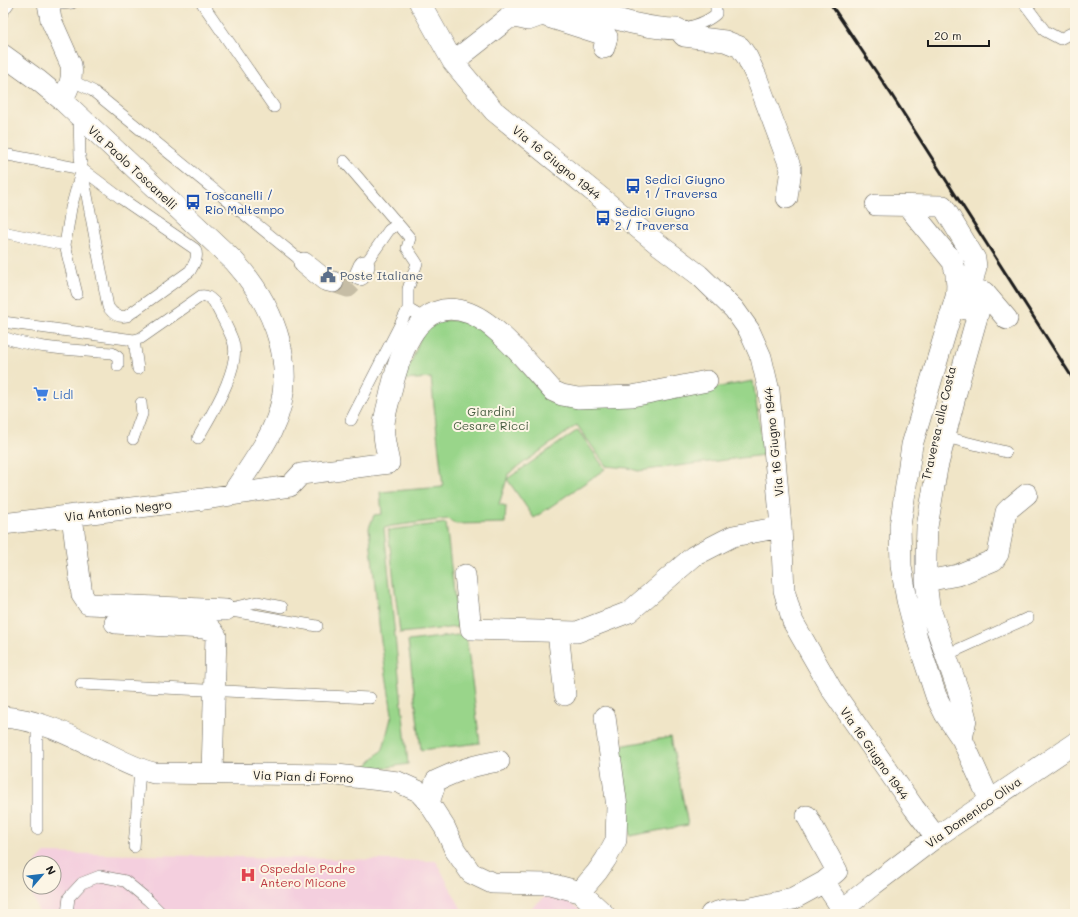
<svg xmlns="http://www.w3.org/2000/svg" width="1078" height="917" font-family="Mali,sans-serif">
<rect width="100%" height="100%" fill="#fcf5e5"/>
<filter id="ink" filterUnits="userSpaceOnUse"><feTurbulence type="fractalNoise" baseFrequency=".025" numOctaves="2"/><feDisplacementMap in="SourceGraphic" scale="8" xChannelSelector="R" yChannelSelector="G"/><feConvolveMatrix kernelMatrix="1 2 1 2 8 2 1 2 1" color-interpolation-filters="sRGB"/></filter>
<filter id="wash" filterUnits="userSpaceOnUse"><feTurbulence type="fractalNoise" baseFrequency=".012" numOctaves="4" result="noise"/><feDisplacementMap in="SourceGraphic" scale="16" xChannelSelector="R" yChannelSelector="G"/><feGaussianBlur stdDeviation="0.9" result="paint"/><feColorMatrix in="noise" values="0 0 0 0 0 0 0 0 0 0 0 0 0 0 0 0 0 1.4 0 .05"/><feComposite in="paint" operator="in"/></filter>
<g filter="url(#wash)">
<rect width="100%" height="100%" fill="#f0e5c7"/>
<!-- built -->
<path fill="#f4cfde" d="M 45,853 L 436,861 L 464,914 L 39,914 L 30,887 L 54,887 L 54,863 L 35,863 Z
M 553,890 L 586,914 L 524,914 Z"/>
<!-- green -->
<path fill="#99d58a" stroke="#5a7853" d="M 448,320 L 460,321 L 473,324 L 501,345 L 550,402 L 561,405 L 702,390 L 753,381 L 764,455 L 638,471 L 628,468 L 606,466 L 577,425 L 508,474 L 507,479 L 578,430 L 605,469 L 534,518 L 507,479 L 499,504 L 506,506 L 505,523 L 456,524 L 448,519 L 392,526 L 384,528 L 408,764 L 360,772 L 383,749 L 392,714 L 380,634 L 369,528 L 374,515 L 382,514 L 380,492 L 443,487 L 431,378 L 402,380 L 411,363 L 421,336 L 437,322 Z
M 446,523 L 458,627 L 400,633 L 388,530 Z
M 466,634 L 480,743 L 421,750 L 408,641 Z
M 671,737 L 688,825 L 630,836 L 614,747 Z"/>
</g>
<g filter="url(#ink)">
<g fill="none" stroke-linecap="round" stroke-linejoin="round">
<!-- street-tunnel -->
<path stroke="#c6bda5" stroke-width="21" stroke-dasharray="21 10" stroke-linecap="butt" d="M 333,282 L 348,287 L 360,275"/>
<defs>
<path id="lane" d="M 202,3 L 274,107
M 1024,3 L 1045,31 L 1060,39 L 1075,31
M 48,5 L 72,3
M 3,12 L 9,3
M 678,29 C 691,27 706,23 716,14 L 716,8 L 715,3
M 71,80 L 93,91 L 304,263
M 3,154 L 82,169 L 122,199 L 195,249 C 199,257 194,264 190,271 L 127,316 C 118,318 113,314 108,307 L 82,169 L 80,157 L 79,116
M 344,161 L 398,224 L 389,230 L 364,266
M 398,224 L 410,238 L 407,248 L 417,263 L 408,289 L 408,309
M 3,232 L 65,245
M 77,294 L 65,245 L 71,208 L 81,172
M 3,322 L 134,340 L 141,338 L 201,296 C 207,295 210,298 214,302 C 220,314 228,327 233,341 C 242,367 211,415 198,438
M 3,337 C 35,349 78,350 112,353 L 118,357 L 118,366
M 134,340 L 138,369
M 351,420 L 408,309 L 425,319
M 945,437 L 1006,452
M 133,439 L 142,414 L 141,403
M 231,608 L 257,602 L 282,607
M 226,610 L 317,626
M 946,655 L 1028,618
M 81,684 L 370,698
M 37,829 L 37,723
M 134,847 L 140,770
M 67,914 L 69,897 L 82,883 L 100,876 L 125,881 L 148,900 L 162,914"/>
<path id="street" d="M 48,3 L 51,20 L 71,65 C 73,79 69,88 62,100
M 420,3 L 453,62 L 494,111 L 658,244 L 699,275 L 734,309 L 749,330 L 761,357 L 769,391 L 781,527 L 784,590 L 793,622 L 832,690 L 914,808 L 936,837
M 548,3 C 559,5 570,6 581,9 C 613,18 645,29 678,29 L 684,36 L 725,41 L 740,47 L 747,57 L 756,76 L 791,169 L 787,198
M 510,16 L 528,20 L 542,15 L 605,35 L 607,37 L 604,48
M 3,55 L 39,81 L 62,100 L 234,261 C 276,308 301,372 271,432 C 260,454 245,474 232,494
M 453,62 L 519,10 L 525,5 L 534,3
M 876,205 L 943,206 L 975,259 L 976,267 L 966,309
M 910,209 L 953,262 C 957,274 958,284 956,297 L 912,445 L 900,526 L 901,566 L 907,600 L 917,638 L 936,696 L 945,714 L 962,739
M 304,263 L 325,280 L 333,282
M 360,275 L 364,266
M 72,516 L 82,595 L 88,604 L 226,610
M 3,524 L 204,499 L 290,486 L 301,474 L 389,463 C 387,452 382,434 384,424 C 385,413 389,402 391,391 C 400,353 418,294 469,313 C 498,324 532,368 553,391 L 562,395 L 578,398 L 632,396 L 707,381
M 465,575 L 471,629 L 577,632 L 629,612 L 694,556 L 733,536 L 781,527
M 926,581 L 958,575 L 994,560 L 998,554 L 1006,512 L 1010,508 L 1027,494
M 115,623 L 203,628 L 212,630 L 216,636 L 212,773
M 558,632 L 565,695
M 3,717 C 39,719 72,736 104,752 C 120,760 136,769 154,773 L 337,775 L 398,782 L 418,791 L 429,803 L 445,828 L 455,850 L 471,873 L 492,883 L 550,884 L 580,892 L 604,914
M 990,801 L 962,739 L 966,719 L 960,696 L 929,606 L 926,581 L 926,556 L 927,527 L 937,468 L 959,381 L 984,292 L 1007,319
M 429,803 L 436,781 C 459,770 474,765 499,761
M 807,816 L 837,871 L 824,882
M 580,892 L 597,872 L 606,859 L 616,840 L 617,807 L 605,717
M 711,914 L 724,910 L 747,909
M 750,914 L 747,909 L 793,899 L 824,882 L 843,910
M 837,914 L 873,885 L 936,837 L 1075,743"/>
</defs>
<!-- lane casing -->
<use href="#lane" stroke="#666258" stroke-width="12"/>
<!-- street casing -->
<use href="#street" stroke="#666258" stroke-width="22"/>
<!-- lane -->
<use href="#lane" stroke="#fff" stroke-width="11"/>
<!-- street -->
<use href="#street" stroke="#fff" stroke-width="21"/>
<!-- rail -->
<path stroke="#1c1c1c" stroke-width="3" d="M 830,3 L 891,94 L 1075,382"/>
</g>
</g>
<!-- icons -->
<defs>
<symbol id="bus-bare" viewBox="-9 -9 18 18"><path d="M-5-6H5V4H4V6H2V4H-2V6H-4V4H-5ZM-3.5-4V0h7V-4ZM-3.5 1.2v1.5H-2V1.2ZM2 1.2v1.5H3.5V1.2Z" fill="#1a4fb4" stroke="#fcf5e5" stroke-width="2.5" paint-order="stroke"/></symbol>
<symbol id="civic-bare" viewBox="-9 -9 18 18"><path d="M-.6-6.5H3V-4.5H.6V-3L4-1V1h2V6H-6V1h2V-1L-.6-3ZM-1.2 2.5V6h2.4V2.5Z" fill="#5c6f8a" stroke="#fcf5e5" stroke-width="2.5" paint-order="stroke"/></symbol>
<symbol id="supermarket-bare" viewBox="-9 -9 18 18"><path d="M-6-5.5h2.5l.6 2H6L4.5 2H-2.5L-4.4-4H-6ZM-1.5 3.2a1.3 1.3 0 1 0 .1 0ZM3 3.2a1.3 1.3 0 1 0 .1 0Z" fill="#3f7fe0" stroke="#fcf5e5" stroke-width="2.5" paint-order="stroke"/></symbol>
<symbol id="hospital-bare" viewBox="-9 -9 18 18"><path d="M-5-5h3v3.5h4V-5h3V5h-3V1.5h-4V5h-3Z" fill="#e0444e" stroke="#fcf5e5" stroke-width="2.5" paint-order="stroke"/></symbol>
</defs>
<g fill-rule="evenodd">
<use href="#bus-bare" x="622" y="175" width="22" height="22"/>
<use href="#bus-bare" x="182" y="191" width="22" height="22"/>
<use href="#bus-bare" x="592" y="207" width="22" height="22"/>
<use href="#civic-bare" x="317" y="264" width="22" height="22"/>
<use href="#supermarket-bare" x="30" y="383" width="22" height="22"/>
<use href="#hospital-bare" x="237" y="864" width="22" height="22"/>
</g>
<g text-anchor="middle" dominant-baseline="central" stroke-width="4" stroke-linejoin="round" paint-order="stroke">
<!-- street labels -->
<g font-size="12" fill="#1c1c1c" stroke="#fcf5e5">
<text transform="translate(557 162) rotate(39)">Via 16 Giugno 1944</text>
<text transform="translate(133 167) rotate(43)">Via Paolo Toscanelli</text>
<text transform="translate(938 423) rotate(-77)">Traversa alla Costa</text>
<text transform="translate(773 442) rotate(-96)">Via 16 Giugno 1944</text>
<text transform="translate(118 510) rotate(-7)">Via Antonio Negro</text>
<text transform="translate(875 753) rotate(55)">Via 16 Giugno 1944</text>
<text transform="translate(303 776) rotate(2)">Via Pian di Forno</text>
<text transform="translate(973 812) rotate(-35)">Via Domenico Oliva</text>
</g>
<!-- transit labels -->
<g font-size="12" fill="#164399" stroke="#fcf5e5" text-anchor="start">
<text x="645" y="179">Sedici Giugno<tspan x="645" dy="14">1 / Traversa</tspan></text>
<text x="205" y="195">Toscanelli /<tspan x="205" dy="14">Rio Maltempo</tspan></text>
<text x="615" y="211">Sedici Giugno<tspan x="615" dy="14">2 / Traversa</tspan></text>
</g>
<!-- service labels -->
<g font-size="12" fill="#4e5e75" stroke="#fcf5e5" text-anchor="start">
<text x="340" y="275">Poste Italiane</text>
</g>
<!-- shop labels -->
<g font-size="12" fill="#366cbe" stroke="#fcf5e5" text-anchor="start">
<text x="53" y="394">Lidl</text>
</g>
<!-- park labels -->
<g font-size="12" fill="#485d42" stroke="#fcf5e5">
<text x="491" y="411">Giardini<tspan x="491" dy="14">Cesare Ricci</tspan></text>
</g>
<!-- health labels -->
<g font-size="12" fill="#be3a42" stroke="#fcf5e5" text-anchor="start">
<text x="260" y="868">Ospedale Padre<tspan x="260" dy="14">Antero Micone</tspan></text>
</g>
</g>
<!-- margin -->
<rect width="1078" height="917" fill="none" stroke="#fcf5e5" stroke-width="16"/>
<!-- north arrow -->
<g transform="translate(42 875) rotate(62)"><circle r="19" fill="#fcf5e5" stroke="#a29e95"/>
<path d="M0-3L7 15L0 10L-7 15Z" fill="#1f6fb2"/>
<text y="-6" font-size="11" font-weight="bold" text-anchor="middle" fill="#1c1c1c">N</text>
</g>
<!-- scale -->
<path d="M928 40v6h61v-6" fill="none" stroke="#1c1c1c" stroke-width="2"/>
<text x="934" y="40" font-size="12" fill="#1c1c1c" stroke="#fcf5e5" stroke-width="3" paint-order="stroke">20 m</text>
</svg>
